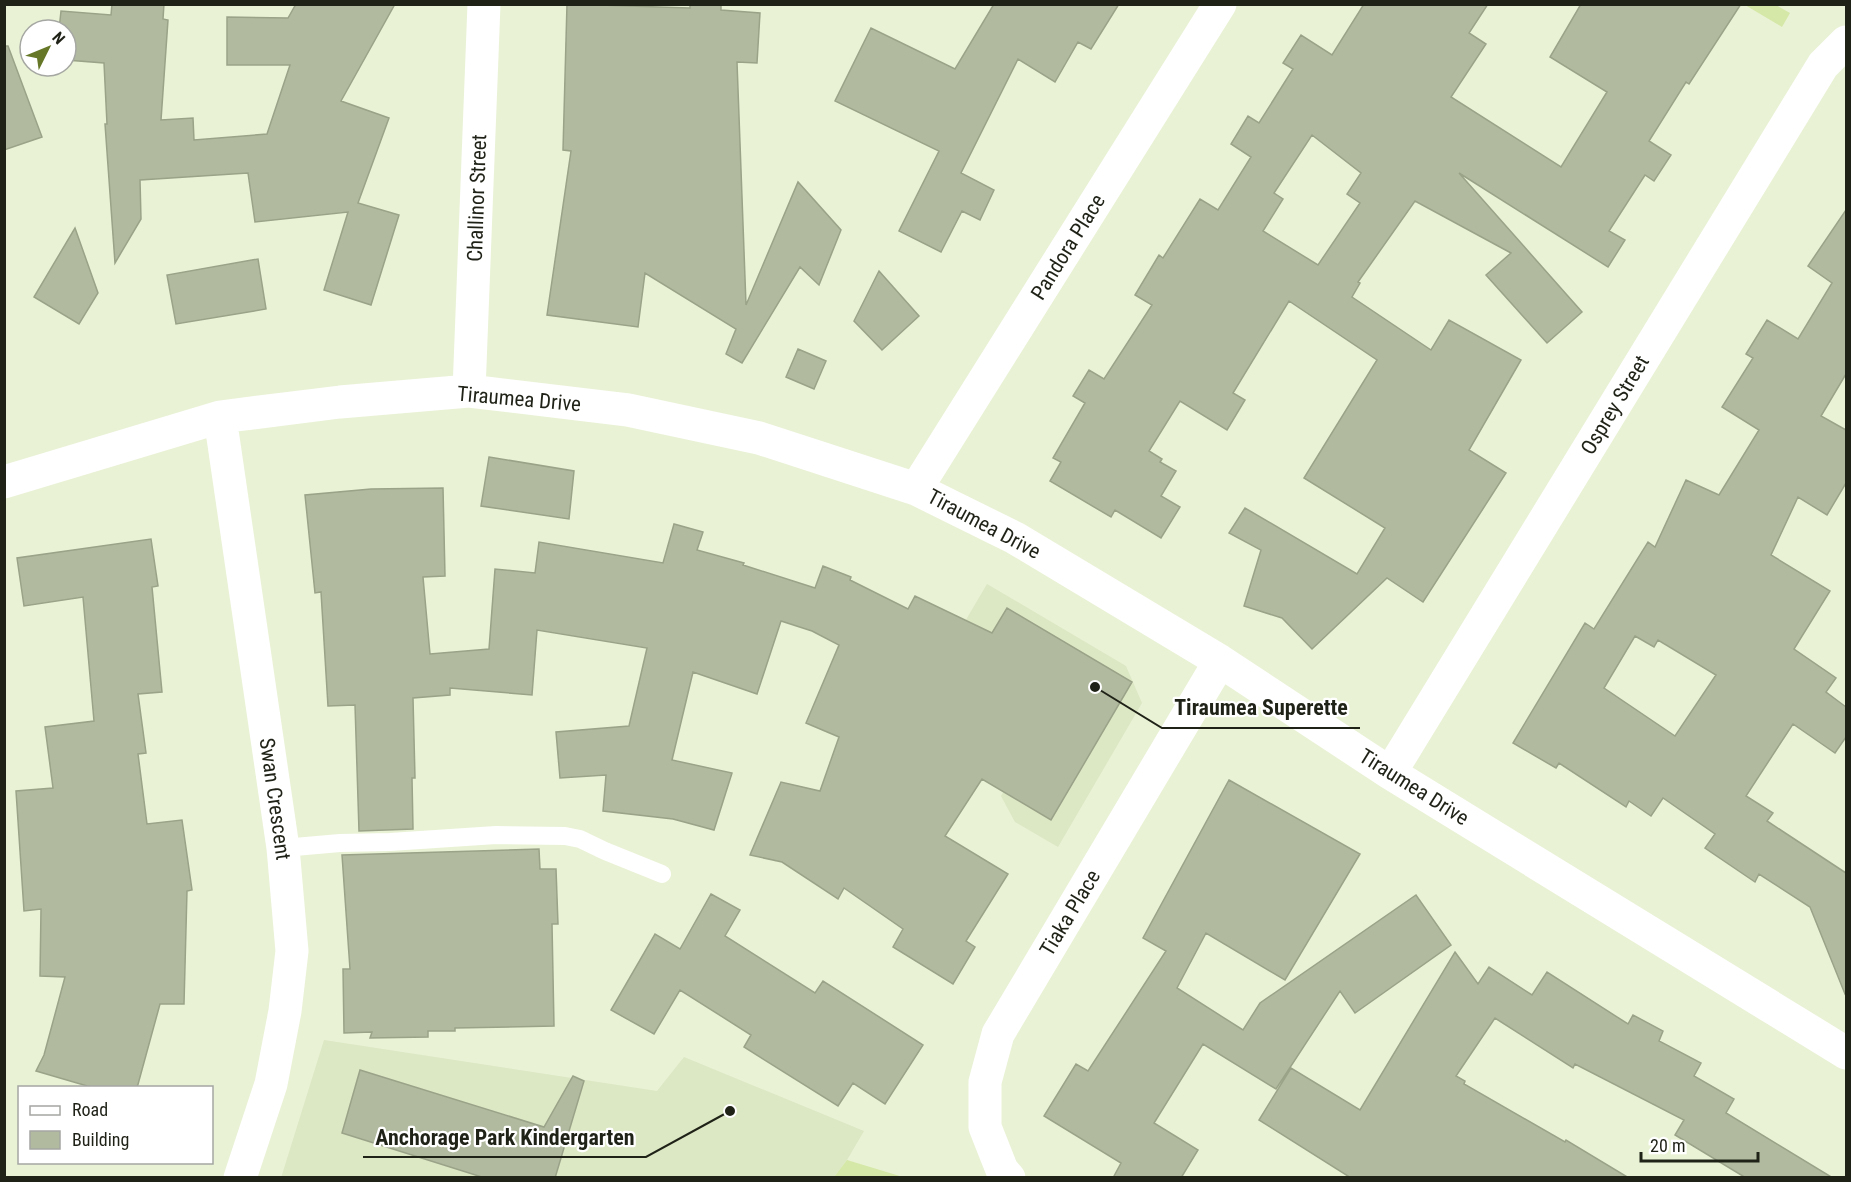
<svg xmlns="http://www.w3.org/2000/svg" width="1851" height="1182" font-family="'Roboto Condensed',sans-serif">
<rect width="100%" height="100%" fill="#e9f2d5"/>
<!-- built -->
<path fill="#dce7c4" d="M 987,584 L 1126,666 L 1142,703 L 1058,847 L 1015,822 L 1001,796 L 1019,766 L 927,686 Z
M 324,1040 L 657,1091 L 684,1057 L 864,1131 L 847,1160 L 834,1177 L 281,1178 Z"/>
<!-- green -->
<path fill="#d5e8a7" d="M 1745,5 L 1776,5 L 1790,13 L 1782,27 Z
M 847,1160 L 903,1177 L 834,1177 Z"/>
<!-- building -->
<path fill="#b1ba9f" stroke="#9aa288" stroke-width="1.5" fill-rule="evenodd" d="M 112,4 L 164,4 L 163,19 L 168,20 L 161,120 L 193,118 L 194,140 L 267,134 L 290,65 L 227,65 L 227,17 L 288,18 L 296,4 L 395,4 L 341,101 L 389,118 L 358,203 L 399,215 L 371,305 L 324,290 L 348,212 L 255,222 L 248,173 L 140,180 L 141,219 L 115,263 L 105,124 L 107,124 L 104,63 L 66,60 L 66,30 L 59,30 L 61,11 L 111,15 Z
M 567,4 L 690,8 L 690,4 L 721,4 L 721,10 L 760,13 L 757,63 L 737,62 L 746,305 L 798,182 L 841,230 L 819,285 L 800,267 L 742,363 L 726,354 L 736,329 L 645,273 L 638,327 L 547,315 L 571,151 L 563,150 Z
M 994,4 L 1119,4 L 1091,49 L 1078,42 L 1055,82 L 1018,59 L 961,173 L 994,190 L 980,220 L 962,211 L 941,252 L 899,231 L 939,151 L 835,101 L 871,28 L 955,69 Z
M 1364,4 L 1488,4 L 1469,33 L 1486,44 L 1451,97 L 1561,167 L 1607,92 L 1550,57 L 1581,4 L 1741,4 L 1689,84 L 1686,82 L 1649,141 L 1671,155 L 1654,181 L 1645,175 L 1609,231 L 1625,240 L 1608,267 L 1459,173 L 1582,312 L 1547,343 L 1486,275 L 1511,253 L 1415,201 L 1358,282 L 1360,283 L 1352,297 L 1431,350 L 1449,320 L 1521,360 L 1469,450 L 1506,473 L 1423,602 L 1387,578 L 1312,649 L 1282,618 L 1244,606 L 1261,550 L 1229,533 L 1245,508 L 1357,574 L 1385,528 L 1304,478 L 1377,360 L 1289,301 L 1233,393 L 1245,400 L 1227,430 L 1180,401 L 1149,451 L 1162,459 L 1160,462 L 1176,471 L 1161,496 L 1180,507 L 1161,538 L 1115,510 L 1111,517 L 1050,481 L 1061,462 L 1053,458 L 1085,403 L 1073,396 L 1089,370 L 1104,379 L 1152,305 L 1135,295 L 1159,255 L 1163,258 L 1200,199 L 1218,210 L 1251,157 L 1231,144 L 1248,116 L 1259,123 L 1293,69 L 1283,63 L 1301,35 L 1332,55 ZM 1312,135 L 1361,173 L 1347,194 L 1360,203 L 1318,265 L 1263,231 L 1283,199 L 1274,193 Z
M 4,46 L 8,46 L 42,137 L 4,150 Z
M 1846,210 L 1846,374 L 1821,416 L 1846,430 L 1846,483 L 1827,515 L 1798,497 L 1771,555 L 1830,591 L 1794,649 L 1836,678 L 1826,692 L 1846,707 L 1846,737 L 1835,753 L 1793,724 L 1746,796 L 1773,813 L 1767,821 L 1846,873 L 1846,993 L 1845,994 L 1810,907 L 1759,874 L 1755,882 L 1705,848 L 1715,834 L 1663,798 L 1651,816 L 1629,801 L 1626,807 L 1559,763 L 1556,768 L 1513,743 L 1585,623 L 1594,629 L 1648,542 L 1655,547 L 1686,480 L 1719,495 L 1759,430 L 1722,407 L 1753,358 L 1746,354 L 1767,320 L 1798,339 L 1832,283 L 1808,266 ZM 1635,636 L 1654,647 L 1658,640 L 1716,675 L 1675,736 L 1604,688 Z
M 75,228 L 98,293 L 79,324 L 34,297 Z
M 258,259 L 266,309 L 176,324 L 167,275 Z
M 879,271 L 919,316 L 882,350 L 854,321 Z
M 798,349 L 826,361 L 814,389 L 786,377 Z
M 489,457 L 574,471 L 569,519 L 481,506 Z
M 443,488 L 445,576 L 423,577 L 430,654 L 489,649 L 495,569 L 535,573 L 539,542 L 663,563 L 674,524 L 703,532 L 697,550 L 744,563 L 743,565 L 815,588 L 823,566 L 851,577 L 850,580 L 908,609 L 915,596 L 992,633 L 1007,608 L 1132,682 L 1051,820 L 982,779 L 945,836 L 1008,874 L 966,941 L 975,947 L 953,984 L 893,947 L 903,929 L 844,888 L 838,899 L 782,862 L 750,855 L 781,782 L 820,791 L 839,737 L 806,723 L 839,645 L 812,631 L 781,621 L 757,694 L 693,672 L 672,760 L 732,773 L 714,830 L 673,819 L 603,811 L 606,775 L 560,778 L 556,732 L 629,726 L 647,648 L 537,630 L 532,695 L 450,688 L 450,695 L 413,698 L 415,778 L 412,778 L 413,829 L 359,831 L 355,705 L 328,706 L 321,592 L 315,593 L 305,495 L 371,489 Z
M 151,539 L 158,586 L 152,587 L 162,692 L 138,694 L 146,753 L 138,754 L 147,824 L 182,820 L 192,890 L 187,891 L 184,1004 L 160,1004 L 137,1088 L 94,1088 L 36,1071 L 44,1055 L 65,977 L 40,976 L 41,909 L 24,911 L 16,791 L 53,788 L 45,727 L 94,721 L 83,597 L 24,606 L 17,558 Z
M 1229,780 L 1360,854 L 1285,980 L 1206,933 L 1177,988 L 1243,1030 L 1260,1003 L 1416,895 L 1451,945 L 1355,1013 L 1340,991 L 1276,1089 L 1203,1044 L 1154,1123 L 1198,1150 L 1181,1178 L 1113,1178 L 1121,1163 L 1044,1116 L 1076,1064 L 1088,1071 L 1166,951 L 1143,938 Z
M 539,849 L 540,869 L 556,869 L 558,924 L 552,924 L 554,1026 L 455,1028 L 455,1031 L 428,1031 L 428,1037 L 370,1038 L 372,1032 L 344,1033 L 343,969 L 350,969 L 342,855 Z
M 711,894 L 740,910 L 725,936 L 815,993 L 823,981 L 923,1045 L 885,1104 L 853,1083 L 838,1106 L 744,1047 L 751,1035 L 680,990 L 654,1034 L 611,1010 L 655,934 L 680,949 Z
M 1455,952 L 1478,984 L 1489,967 L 1532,995 L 1547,972 L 1628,1024 L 1633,1015 L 1663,1031 L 1659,1041 L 1701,1063 L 1694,1076 L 1734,1099 L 1726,1113 L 1833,1178 L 1746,1178 L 1675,1135 L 1684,1120 L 1575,1064 L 1573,1068 L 1495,1018 L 1456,1076 L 1465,1081 L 1464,1084 L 1565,1142 L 1566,1140 L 1629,1178 L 1351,1178 L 1259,1120 L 1291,1068 L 1360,1110 Z
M 360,1070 L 544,1127 L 573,1076 L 584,1081 L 555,1178 L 485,1178 L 342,1133 Z"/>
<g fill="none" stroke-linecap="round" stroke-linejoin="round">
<!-- service -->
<path stroke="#fff" stroke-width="18" d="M 283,848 L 340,843 L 390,842 L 496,835 L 565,836 L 580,839 L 605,851 L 662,874"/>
<!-- minor -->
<path stroke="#fff" stroke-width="33" d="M 469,391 L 484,4
M 220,417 L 283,848 L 292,951 L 285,1011 L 271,1084 L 240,1178
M 4,482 L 220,417 L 340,402 L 469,391 L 628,410 L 759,438 L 916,489 L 1015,538 L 1220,661 L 1390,773 L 1846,1053
M 916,489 L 1220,4
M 1390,773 L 1823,65 L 1846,42
M 1009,1178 L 1002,1170 L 985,1127 L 985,1082 L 998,1034 L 1220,661"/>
</g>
<g text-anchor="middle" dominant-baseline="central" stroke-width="4.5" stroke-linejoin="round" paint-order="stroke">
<!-- street labels -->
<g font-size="21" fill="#1f2217" stroke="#fff">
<text transform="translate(477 198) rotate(-88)">Challinor Street</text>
<text transform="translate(1068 247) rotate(-58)">Pandora Place</text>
<text transform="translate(519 399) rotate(5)">Tiraumea Drive</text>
<text transform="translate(1615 405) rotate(-59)">Osprey Street</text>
<text transform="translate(984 524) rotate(28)">Tiraumea Drive</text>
<text transform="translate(1414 787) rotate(32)">Tiraumea Drive</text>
<text transform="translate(275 799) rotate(82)">Swan Crescent</text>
<text transform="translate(1070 913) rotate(-59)">Tiaka Place</text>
</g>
</g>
<!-- callouts -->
<path fill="none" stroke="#1f2217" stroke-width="2" d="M1095 687L1162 728H1360M730 1111L646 1157H363"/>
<g fill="#1f2217" stroke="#fff" stroke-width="2">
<circle cx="1095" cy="687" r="6"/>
<circle cx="730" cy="1111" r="6"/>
</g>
<g font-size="22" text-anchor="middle" font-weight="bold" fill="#1f2217" stroke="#fff" stroke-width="4.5" stroke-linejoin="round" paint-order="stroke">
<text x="1261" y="715">Tiraumea Superette</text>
<text x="505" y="1145">Anchorage Park Kindergarten</text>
</g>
<!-- border -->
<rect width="1851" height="1182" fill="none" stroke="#1f2217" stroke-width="12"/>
<!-- legend -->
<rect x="18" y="1086" width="195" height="78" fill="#ffffff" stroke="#a5a7a2" stroke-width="1.5"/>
<rect x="30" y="1106" width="30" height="9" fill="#ffffff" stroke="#a5a7a2" stroke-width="1.5"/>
<text x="72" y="1116" font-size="18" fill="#1f2217">Road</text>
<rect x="30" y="1131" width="30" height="18" fill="#b1ba9f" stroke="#a5a7a2" stroke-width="1.5"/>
<text x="72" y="1146" font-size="18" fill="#1f2217">Building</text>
<!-- north arrow -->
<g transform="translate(48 48) rotate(47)"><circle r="28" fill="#ffffff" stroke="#a5a7a2" stroke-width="1.5"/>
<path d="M0-4.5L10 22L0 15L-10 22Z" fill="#667828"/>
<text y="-9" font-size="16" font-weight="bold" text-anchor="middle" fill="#1f2217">N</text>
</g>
<!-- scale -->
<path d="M1641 1152v9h117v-9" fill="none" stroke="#1f2217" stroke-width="3"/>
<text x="1650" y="1152" font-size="18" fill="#1f2217" stroke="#ffffff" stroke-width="4.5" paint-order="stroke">20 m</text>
</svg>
